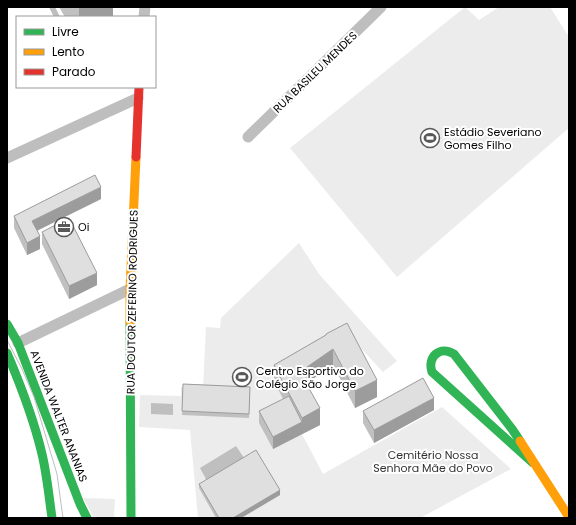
<svg xmlns="http://www.w3.org/2000/svg" width="576" height="525" font-family="Poppins,sans-serif">
<rect width="100%" height="100%" fill="#fff"/>
<!-- green -->
<path fill="#ececec" d="M 465,7 L 479,20 L 499,7 L 550,7 L 569,37 L 569,128 L 397,277 L 290,148 Z
M 299,243 L 319,274 L 397,361 L 383,372 L 343,329 L 274,381 L 323,474 L 442,407 L 511,469 L 420,518 L 198,518 L 190,430 L 139,427 L 140,395 L 181,396 L 181,387 L 203,388 L 206,327 L 220,328 L 221,318 Z
M 83,498 L 115,499 L 114,518 L 94,518 Z"/>
<!-- water -->
<path fill="#bfbfbf" d="M 151,403 L 173,404 L 173,415 L 151,414 Z
M 236,446 L 244,458 L 207,481 L 200,468 Z"/>
<g fill="none" stroke-linecap="round" stroke-linejoin="round">
<!-- lane -->
<path stroke="#bebebe" stroke-width="5.5" d="M 52,7 L 57,17"/>
<!-- street -->
<path stroke="#bebebe" stroke-width="11" d="M 144,17 L 145,7
M 248,137 L 381,7
M 7,158 L 138,98
M 18,343 L 130,289"/>
<!-- fast -->
<path stroke="#30b455" stroke-width="9" d="M 130,322 L 131,518
M 7,324 L 18,343 L 80,504 L 87,518
M 7,353 C 21,386 34,420 42,454 C 47,475 49,497 52,518
M 520,441 L 512,429 L 454,354 C 440,345 427,357 432,372 L 533,463"/>
<!-- slow -->
<path stroke="#ff9f0a" stroke-width="9" d="M 130,322 L 130,289 L 136,157
M 520,441 L 569,517"/>
<!-- jam -->
<path stroke="#e5322d" stroke-width="9" d="M 136,157 L 139,87"/>
<!-- tram -->
<path stroke="#bebebe" stroke-width="1" d="M 7,340 L 22,369 L 34,397 L 57,474 L 63,518"/>
</g>
<!-- wall -->
<path fill="#c0c0c0" d="M 59,7 L 113,7 L 113,17 L 65,17 Z
M 101,199 L 37,231 L 40,249 L 27,255 L 14,228 L 14,216 Z
M 42,232 L 97,285 L 69,299 L 42,244 Z
M 326,334 L 377,397 L 355,408 L 333,365 L 307,383 L 320,425 L 273,449 L 259,423 L 259,411 L 283,399 L 274,381 L 274,365 L 326,335 Z
M 183,384 L 250,387 L 249,418 L 182,415 Z
M 434,410 L 374,443 L 363,423 L 363,411 Z
M 199,484 L 280,495 L 241,518 L 216,518 L 199,488 Z"/>
<!-- shaded-wall -->
<path fill="#9c9c9c" d="M 81,7 L 113,7 L 113,17 L 79,17 L 79,8 Z
M 101,187 L 101,199 L 32,233 L 32,221 Z
M 40,236 L 40,249 L 27,255 L 27,243 Z
M 97,273 L 97,285 L 69,299 L 69,286 Z
M 333,349 L 333,365 L 307,383 L 306,399 L 307,367 Z
M 377,380 L 377,397 L 355,408 L 355,391 Z
M 434,398 L 434,410 L 374,443 L 374,430 Z
M 320,408 L 320,425 L 273,449 L 273,437 L 302,422 L 302,418 Z
M 280,490 L 280,495 L 241,518 L 233,518 Z"/>
<!-- building -->
<path fill="#dfdfdf" stroke="#9c9c9c" d="M 95,175 L 101,187 L 32,221 L 40,236 L 27,243 L 14,216 Z
M 69,218 L 97,273 L 69,286 L 42,232 Z
M 347,323 L 377,380 L 355,391 L 333,349 L 307,367 L 306,383 L 320,408 L 302,418 L 274,365 L 326,335 L 326,334 Z
M 423,378 L 434,398 L 374,430 L 363,411 Z
M 183,384 L 250,387 L 249,414 L 182,411 Z
M 289,396 L 302,422 L 273,437 L 259,411 Z
M 256,450 L 280,490 L 233,518 L 219,518 L 199,484 Z"/>
<!-- icons -->
<defs>
<symbol id="stadium-ring" viewBox="-11 -11 22 22"><circle r="9.5" fill="#fff" stroke="#595959" stroke-width="1.5"/><path d="M0-5a6.5 5 0 1 0 0 10a6.5 5 0 1 0 0-10ZM-3.5-1.8h7v3.6h-7Z" fill="#595959"/></symbol>
<symbol id="office-ring" viewBox="-11 -11 22 22"><circle r="9.5" fill="#fff" stroke="#595959" stroke-width="1.5"/><path d="M-6-3h4V-5.5h4V-3h4V5H-6ZM-1-4.5V-3h2v-1.5ZM-6 0V1H6V0Z" fill="#595959"/></symbol>
</defs>
<g fill-rule="evenodd">
<use href="#stadium-ring" x="419" y="127" width="22" height="22"/>
<use href="#office-ring" x="53" y="216" width="22" height="22"/>
<use href="#stadium-ring" x="231" y="366" width="22" height="22"/>
</g>
<g text-anchor="middle" dominant-baseline="central" stroke-width="4" stroke-linejoin="round" paint-order="stroke">
<!-- street labels -->
<g font-size="11" fill="#000" stroke="#fff">
<text transform="translate(315 72) rotate(-44)">RUA BASILEU MENDES</text>
<text transform="translate(132 302) rotate(-89)">RUA DOUTOR ZEFERINO RODRIGUES</text>
<text transform="translate(59 416) rotate(69)">AVENIDA WALTER ANANIAS</text>
</g>
<!-- poi labels -->
<g font-size="11" fill="#000" stroke="#fff" text-anchor="start">
<text x="444" y="132">Estádio Severiano<tspan x="444" dy="13">Gomes Filho</tspan></text>
<text x="78" y="227">Oi</text>
<text x="256" y="371">Centro Esportivo do<tspan x="256" dy="13">Colégio São Jorge</tspan></text>
</g>
<!-- park labels -->
<g font-size="11" fill="#333" stroke="#fff">
<text x="433" y="455">Cemitério Nossa<tspan x="433" dy="13">Senhora Mãe do Povo</tspan></text>
</g>
</g>
<!-- border -->
<rect width="576" height="525" fill="none" stroke="#000000" stroke-width="16"/>
<!-- legend -->
<rect x="16" y="16" width="140" height="72" fill="#ffffff" stroke="#999999"/>
<rect x="24" y="29" width="20" height="6" fill="#30b455" stroke="#999999"/>
<text x="52" y="36" font-size="12" fill="#000000">Livre</text>
<rect x="24" y="49" width="20" height="6" fill="#ff9f0a" stroke="#999999"/>
<text x="52" y="56" font-size="12" fill="#000000">Lento</text>
<rect x="24" y="69" width="20" height="6" fill="#e5322d" stroke="#999999"/>
<text x="52" y="76" font-size="12" fill="#000000">Parado</text>
</svg>
